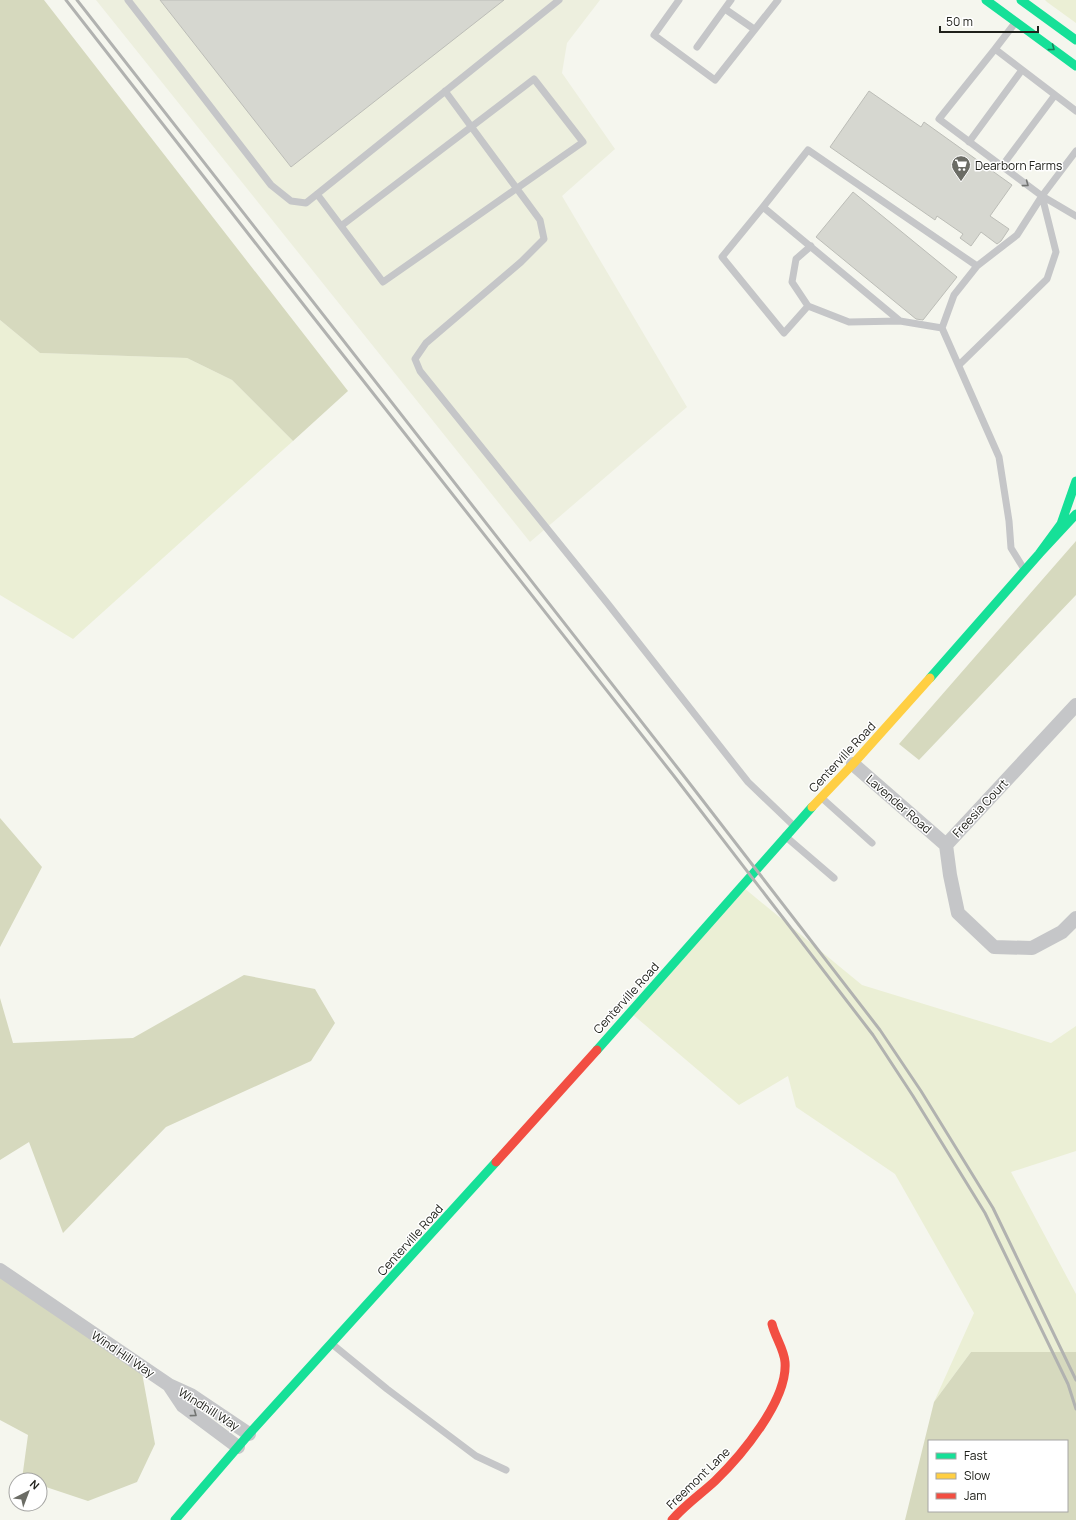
<svg xmlns="http://www.w3.org/2000/svg" width="1076" height="1520" font-family="Manrope,sans-serif">
<rect width="100%" height="100%" fill="#f5f6ee"/>
<!-- built -->
<path fill="#edefde" d="M 96,0 L 600,0 L 567,43 L 562,73 L 615,149 L 562,196 L 687,407 L 530,542 Z"/>
<!-- green -->
<path fill="#ebefd5" d="M 1045,0 L 1076,0 L 1076,23 L 1047,2 Z
M 0,320 L 40,353 L 187,358 L 232,380 L 293,441 L 73,639 L 0,595 Z
M 744,888 L 862,985 L 1051,1043 L 1076,1026 L 1076,1151 L 1011,1172 L 1076,1294 L 1076,1352 L 971,1352 L 934,1402 L 974,1313 L 895,1174 L 796,1107 L 788,1076 L 739,1105 L 631,1013 Z"/>
<!-- forest -->
<path fill="#d6d9be" fill-rule="evenodd" d="M 0,0 L 44,0 L 348,391 L 293,441 L 232,380 L 187,358 L 40,353 L 0,320 Z
M 1076,541 L 1076,595 L 919,760 L 899,744 Z
M 0,818 L 42,867 L 0,947 Z
M 244,975 L 315,989 L 335,1023 L 311,1061 L 166,1127 L 63,1233 L 29,1142 L 0,1160 L 0,998 L 13,1043 L 133,1038 Z
M 0,1275 L 142,1373 L 155,1444 L 137,1482 L 88,1501 L 40,1485 L 40,1480 L 22,1479 L 28,1435 L 0,1420 Z
M 971,1352 L 1076,1352 L 1076,1520 L 905,1520 L 934,1402 ZM 929,1441 L 1067,1441 L 1067,1511 L 929,1511 Z"/>
<!-- building -->
<path fill="#d6d7d0" stroke="#bcbdb7" d="M 160,0 L 504,0 L 291,167 Z
M 869,91 L 921,127 L 924,122 L 1012,185 L 990,216 L 1009,229 L 1001,241 L 997,244 L 981,232 L 971,246 L 960,238 L 963,234 L 937,216 L 935,220 L 830,147 Z
M 853,192 L 957,277 L 923,320 L 916,319 L 816,237 Z"/>
<g fill="none" stroke-linecap="round" stroke-linejoin="round">
<!-- lane -->
<path stroke="#c5c6c8" stroke-width="7" d="M 128,0 L 271,185 L 291,201 L 306,203 L 559,0
M 679,0 L 654,35 L 715,80 L 778,0
M 725,9 L 754,29
M 697,47 L 731,0
M 995,49 L 1015,23
M 445,91 L 540,220 L 544,239 L 521,262 L 426,343 L 415,359 L 420,371 L 608,604 L 748,782 L 794,826
M 969,142 L 1022,70
M 1002,166 L 1055,95
M 317,194 L 383,282 L 583,142 L 534,79 L 341,226
M 1042,196 L 1076,151
M 763,207 L 722,257 L 784,333 L 808,306 L 792,282 L 796,259 L 811,246
M 977,266 L 808,150 L 763,207 L 900,321 L 942,328 L 954,295 L 977,266 L 1017,235 L 1042,196 L 1076,216
M 808,306 L 849,322 L 900,321
M 942,328 L 999,457 L 1009,521 L 1011,548 L 1024,569
M 959,365 L 1047,279 L 1056,252 L 1042,196 L 939,119 L 995,49 L 1076,111
M 823,799 L 872,843
M 785,836 L 834,878
M 332,1344 L 387,1389 L 476,1456 L 506,1470"/>
<!-- street -->
<path stroke="#c5c6c8" stroke-width="14" d="M 1076,705 L 946,845 L 950,875 L 958,913 L 994,947 L 1032,948 L 1062,932 L 1076,918
M 853,764 L 946,845
M 0,1270 L 169,1385 L 183,1406 L 238,1447
M 169,1385 L 191,1395 L 249,1434"/>
<!-- fast -->
<path stroke="#16e098" stroke-width="9" d="M 986,0 L 1076,66
M 1021,0 L 1076,40
M 1039,554 L 1076,514
M 930,678 L 1039,554 L 1061,524 L 1076,481
M 597,1050 L 812,807
M 175,1520 L 249,1434 L 496,1162"/>
<!-- slow -->
<path stroke="#ffcf43" stroke-width="9" d="M 812,807 L 853,764 L 930,678"/>
<!-- jam -->
<path stroke="#f24e42" stroke-width="9" d="M 496,1162 L 597,1050
M 672,1520 C 685,1505 701,1494 715,1481 C 741,1456 788,1400 785,1362 C 784,1349 775,1337 772,1324"/>
<!-- rail -->
<path stroke="#b1b2b0" stroke-width="3" d="M 66,0 L 310,313 L 674,776 L 873,1035 L 913,1096 L 985,1213 L 1068,1384 L 1076,1409
M 77,0 L 680,771 L 880,1030 L 921,1091 L 993,1208 L 1076,1380"/>
</g>
<!-- one-way arrows -->
<defs><path id="oneway-chevron" d="M-2-3.5L2.5 0L-2 3.5" fill="none" stroke-width="1.6" stroke-linecap="round" stroke-linejoin="round"/></defs>
<use stroke="#1b805a" href="#oneway-chevron" transform="translate(1052 48) rotate(37)"/>
<g stroke="#727472">
<use href="#oneway-chevron" transform="translate(1026 184) rotate(37)"/>
<use href="#oneway-chevron" transform="translate(194 1414) rotate(36)"/>
</g>
<!-- icons -->
<defs>
<symbol id="supermarket-pin" viewBox="-11 -11 22 30"><path d="M0 17L-7.5 6A9.5 9.5 0 1 1 7.5 6Z" fill="#6b6c65" stroke="#fff"/><path d="M-6-5.5h2.5l.6 2H6L4.5 2H-2.5L-4.4-4H-6ZM-1.5 3.2a1.3 1.3 0 1 0 .1 0ZM3 3.2a1.3 1.3 0 1 0 .1 0Z" fill="#fff"/></symbol>
</defs>
<g fill-rule="evenodd">
<use href="#supermarket-pin" x="950" y="154" width="22" height="30"/>
</g>
<g text-anchor="middle" dominant-baseline="central" stroke-width="3" stroke-linejoin="round" paint-order="stroke">
<!-- poi labels -->
<g font-size="12" fill="#20211b" stroke="#fff" text-anchor="start">
<text x="975" y="165">Dearborn Farms</text>
</g>
<!-- street labels -->
<g font-size="12" fill="#20211b" stroke="#fff">
<text transform="translate(842 757) rotate(-47)">Centerville Road</text>
<text transform="translate(899 804) rotate(41)">Lavender Road</text>
<text transform="translate(980 808) rotate(-47)">Freesia Court</text>
<text transform="translate(626 998) rotate(-48)">Centerville Road</text>
<text transform="translate(410 1240) rotate(-48)">Centerville Road</text>
<text transform="translate(123 1354) rotate(34)">Wind Hill Way</text>
<text transform="translate(209 1409) rotate(32)">Windhill Way</text>
<text transform="translate(698 1478) rotate(-44)">Freemont Lane</text>
</g>
</g>
<!-- legend -->
<rect x="928" y="1440" width="140" height="72" fill="#ffffff" stroke="#a6a6a4"/>
<rect x="936" y="1453" width="20" height="6" fill="#16e098" stroke="#a6a6a4"/>
<text x="964" y="1460" font-size="12" fill="#20211b">Fast</text>
<rect x="936" y="1473" width="20" height="6" fill="#ffcf43" stroke="#a6a6a4"/>
<text x="964" y="1480" font-size="12" fill="#20211b">Slow</text>
<rect x="936" y="1493" width="20" height="6" fill="#f24e42" stroke="#a6a6a4"/>
<text x="964" y="1500" font-size="12" fill="#20211b">Jam</text>
<!-- north arrow -->
<g transform="translate(28 1492) rotate(42)"><circle r="19" fill="#ffffff" stroke="#a6a6a4"/>
<path d="M0-3L7 15L0 10L-7 15Z" fill="#6b6c65"/>
<text y="-6" font-size="11" font-weight="bold" text-anchor="middle" fill="#20211b">N</text>
</g>
<!-- scale -->
<path d="M940 26v6h98v-6" fill="none" stroke="#20211b" stroke-width="2"/>
<text x="946" y="26" font-size="12" fill="#20211b" stroke="#ffffff" stroke-width="3" paint-order="stroke">50 m</text>
</svg>
